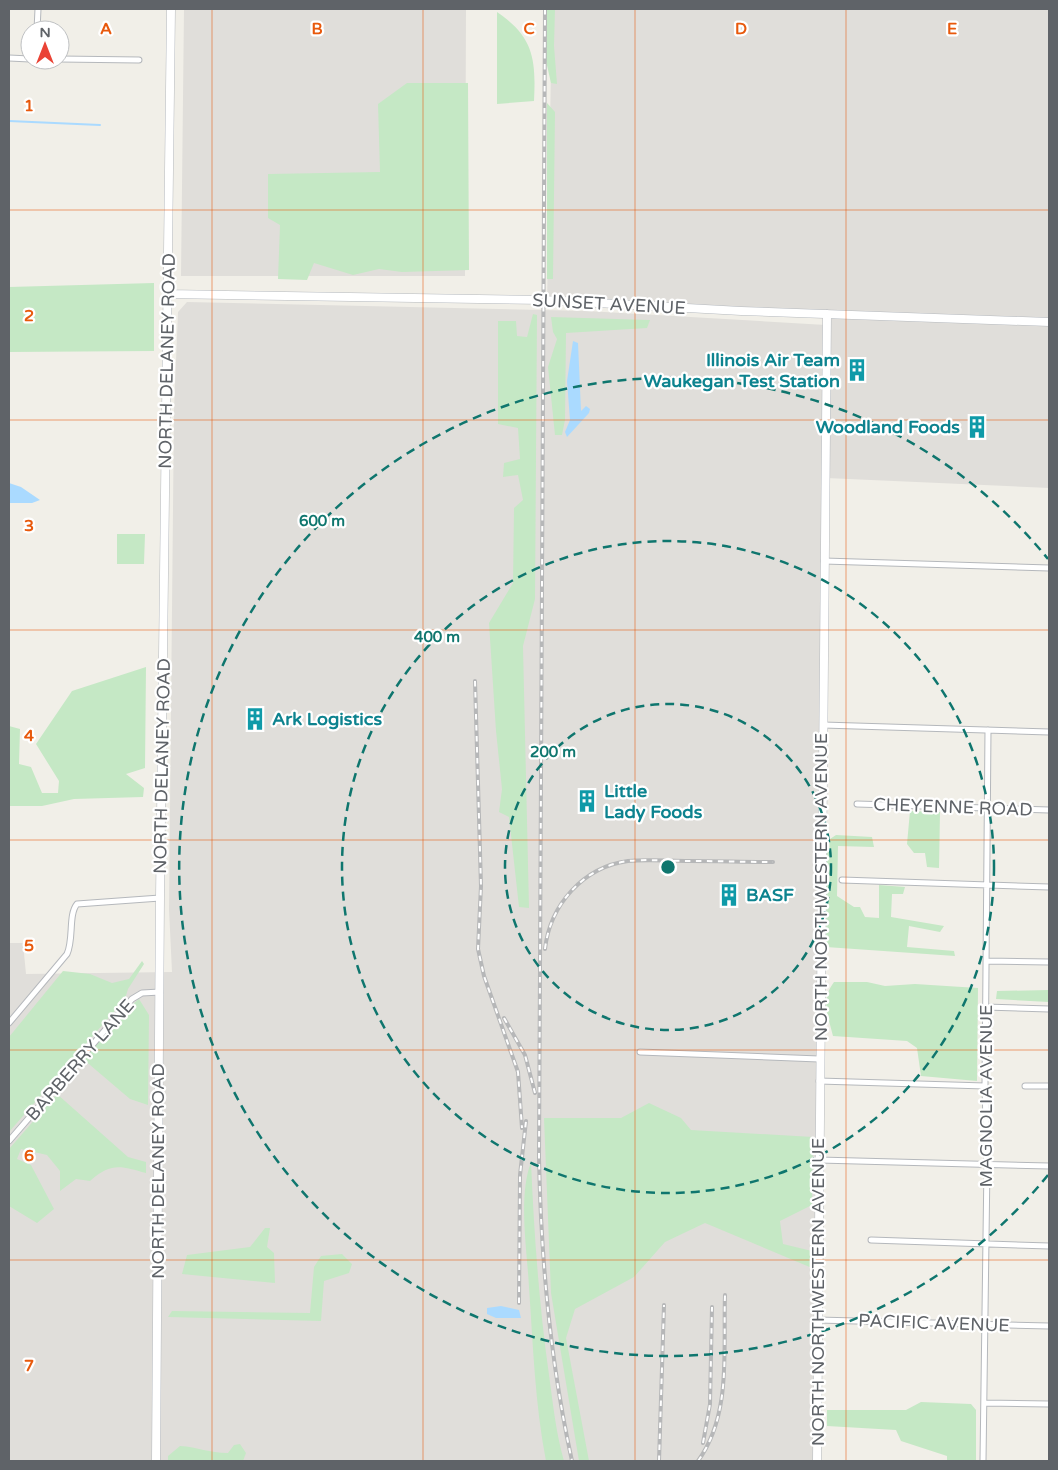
<svg xmlns="http://www.w3.org/2000/svg" width="1058" height="1470" font-family="'Varela Round',sans-serif">
<rect width="100%" height="100%" fill="#f1efe8"/>
<!-- industrial -->
<path fill="#e0deda" d="M 184,9 L 466,9 L 465,276 L 181,276 Z
M 552,9 L 1049,9 L 1049,488 L 826,478 L 818,1461 L 9,1461 L 9,943 L 23,943 L 26,974 L 172,972 L 169,909 L 174,410 L 178,312 L 187,302 L 587,311 L 826,325 L 826,314 L 547,305 Z"/>
<!-- green -->
<path fill="#c5e8c5" d="M 547,9 L 555,9 L 554,46 L 557,84 L 551,83 L 546,61 Z
M 497,12 C 534,37 536,60 534,101 L 497,104 Z
M 407,83 L 468,83 L 469,270 L 402,272 L 379,269 L 353,275 L 314,263 L 307,280 L 278,279 L 280,225 L 268,218 L 268,174 L 380,172 L 378,104 Z
M 547,103 L 555,112 L 553,279 L 547,279 Z
M 154,283 L 154,351 L 9,352 L 9,287 Z
M 533,314 L 537,315 L 535,599 L 523,646 L 529,908 L 519,907 L 509,817 L 499,812 L 502,789 L 496,731 L 489,623 L 513,583 L 514,508 L 523,500 L 518,475 L 503,477 L 504,463 L 520,459 L 518,428 L 498,424 L 498,321 L 516,321 L 517,336 L 527,337 Z
M 551,317 L 650,320 L 647,328 L 566,333 L 565,420 L 562,435 L 555,435 L 548,367 L 557,339 L 553,332 Z
M 117,534 L 145,534 L 144,564 L 117,564 Z
M 146,667 L 145,768 L 126,774 L 144,788 L 143,797 L 74,799 L 42,806 L 9,806 L 9,726 L 20,729 L 19,764 L 31,767 L 42,793 L 58,793 L 59,781 L 36,744 L 72,691 Z
M 910,811 L 940,812 L 939,868 L 927,867 L 925,853 L 914,853 L 907,844 Z
M 836,835 L 872,837 L 874,847 L 838,846 L 837,896 L 854,907 L 860,907 L 865,917 L 879,918 L 879,885 L 905,887 L 903,894 L 892,894 L 891,917 L 944,926 L 940,932 L 909,926 L 907,947 L 954,951 L 955,956 L 826,947 L 827,841 Z
M 142,961 L 144,964 L 128,989 L 125,999 L 9,1132 L 9,1037 L 63,971 L 90,974 L 112,983 L 129,979 Z
M 834,982 L 867,982 L 885,986 L 915,984 L 978,988 L 977,1081 L 921,1076 L 917,1048 L 907,1041 L 833,1036 C 828,1015 820,1001 834,982 Z
M 1049,990 L 1049,1002 L 996,999 L 997,991 Z
M 139,999 L 149,1015 L 148,1105 L 130,1099 L 83,1059 L 128,1008 Z
M 57,1094 L 128,1157 L 146,1162 L 146,1173 C 121,1166 111,1162 90,1181 L 76,1179 L 60,1191 L 60,1171 L 47,1155 L 21,1149 L 17,1159 L 31,1165 L 54,1209 L 37,1223 L 9,1206 L 9,1149 Z
M 649,1103 L 681,1118 L 691,1130 L 813,1137 L 812,1205 L 780,1221 L 783,1244 L 812,1251 L 812,1268 L 705,1223 L 665,1242 L 634,1277 L 575,1309 L 566,1338 L 589,1461 L 579,1461 L 551,1293 L 544,1118 L 621,1118 Z
M 531,1162 C 534,1233 539,1304 549,1375 C 553,1404 556,1433 564,1461 L 546,1461 C 535,1404 533,1345 529,1287 C 527,1249 518,1197 531,1162 Z
M 265,1228 L 270,1228 L 267,1247 L 274,1253 L 275,1283 L 182,1274 L 187,1255 L 250,1247 Z
M 342,1254 L 352,1264 L 349,1273 L 324,1281 L 321,1321 L 168,1317 L 172,1311 L 310,1313 L 314,1267 L 321,1256 Z
M 921,1402 L 971,1404 L 976,1410 L 976,1461 L 947,1461 L 947,1456 L 901,1441 L 896,1430 L 827,1426 L 827,1410 L 906,1410 Z
M 240,1444 L 246,1453 L 243,1461 L 168,1461 L 168,1456 L 180,1446 C 198,1447 209,1453 228,1453 L 234,1445 Z"/>
<!-- water -->
<path fill="#aadaff" d="M 573,341 L 578,343 L 581,411 L 586,406 L 590,409 L 589,413 L 567,437 L 565,432 L 570,420 L 567,381 Z
M 9,483 L 21,487 L 40,500 L 32,503 L 9,503 Z
M 501,1306 L 519,1310 L 521,1318 L 496,1318 L 487,1314 L 487,1308 Z"/>
<g fill="none" stroke-linecap="round" stroke-linejoin="round">
<!-- stream -->
<path stroke="#aadaff" stroke-width="2" d="M 9,121 L 100,125"/>
<defs>
<path id="street" d="M 37,30 L 38,9
M 9,58 L 30,59
M 60,59 L 139,60
M 824,561 L 1049,568
M 823,725 L 1049,732
M 857,804 L 1049,810
M 842,880 L 1049,887
M 986,961 L 1049,962
M 985,1007 L 1049,1009
M 9,1023 L 67,954 C 74,939 68,915 77,904 L 160,898
M 640,1052 L 819,1059
M 819,1081 L 985,1086
M 1025,1086 L 1049,1086
M 9,1141 L 132,999 L 142,993 L 160,992
M 819,1160 L 1049,1166
M 871,1240 L 1049,1246
M 818,1320 L 1049,1326
M 984,1403 L 1049,1404
M 983,1461 L 987,1164 L 985,1086 L 988,730"/>
<path id="secondary" d="M 168,294 L 543,300 L 741,311 L 1049,322
M 156,1461 L 160,898 L 171,9
M 817,1461 L 827,314"/>
</defs>
<!-- street casing -->
<use href="#street" stroke="#b5b8bc" stroke-width="7"/>
<!-- secondary casing -->
<use href="#secondary" stroke="#b6babf" stroke-width="9"/>
<!-- street -->
<use href="#street" stroke="#fff" stroke-width="5"/>
<!-- secondary -->
<use href="#secondary" stroke="#fff" stroke-width="8"/>
<defs>
<path id="rail" d="M 545,9 L 539,1158 C 541,1260 550,1361 572,1461
M 475,681 L 481,886 L 478,949 L 484,976 L 518,1072 L 522,1128
M 545,949 C 550,905 583,867 628,861 C 648,859 669,861 689,861 C 717,861 745,862 773,862
M 504,1018 L 525,1055 L 535,1093
M 519,1303 L 520,1175 L 526,1121
M 703,1443 L 710,1404 L 712,1307
M 659,1461 L 664,1305
M 698,1461 C 732,1414 723,1350 725,1295"/>
</defs>
<!-- rail casing -->
<use href="#rail" stroke="#b6b7b8" stroke-width="4"/>
<!-- rail -->
<use href="#rail" stroke="#fff" stroke-width="2" stroke-dasharray="5.5" stroke-linecap="butt"/>
</g>
<!-- grid -->
<path fill="none" stroke="#e8590c" stroke-width="1" stroke-opacity="0.55" d="M 212,9 L 212,1461M 423,9 L 423,1461M 635,9 L 635,1461M 846,9 L 846,1461M 9,210 L 1049,210M 9,420 L 1049,420M 9,630 L 1049,630M 9,840 L 1049,840M 9,1050 L 1049,1050M 9,1260 L 1049,1260"/>
<!-- distance rings -->
<g fill="none" stroke="#0f766e" stroke-width="2.5" stroke-dasharray="9 6">
<circle cx="668" cy="867" r="163"/>
<circle cx="668" cy="867" r="326"/>
<path d="M1048 1175A489 489 0 1 1 1048 559"/>
</g>
<!-- icons -->
<defs>
<symbol id="building-bare" viewBox="-9 -9 18 18"><path d="M-4-6H4V6H1V3H-1V6H-4ZM-2.5-4.3h1.7v1.8h-1.7ZM.8-4.3h1.7v1.8H.8ZM-2.5-1h1.7V.8h-1.7ZM.8-1h1.7V.8H.8Z" fill="#0f9aa8" stroke="#fff" stroke-width="2.5" paint-order="stroke"/></symbol>
</defs>
<g fill-rule="evenodd">
<use href="#building-bare" x="841" y="354" width="32" height="32"/>
<use href="#building-bare" x="961" y="411" width="32" height="32"/>
<use href="#building-bare" x="239" y="703" width="32" height="32"/>
<use href="#building-bare" x="571" y="785" width="32" height="32"/>
<use href="#building-bare" x="713" y="879" width="32" height="32"/>
</g>
<g text-anchor="middle" dominant-baseline="central" stroke-width="4.5" stroke-linejoin="round" paint-order="stroke">
<!-- street labels -->
<g font-size="18" fill="#5f6368" stroke="#fff">
<text transform="translate(609 304) rotate(3)">SUNSET AVENUE</text>
<text transform="translate(167 361) rotate(-89)">NORTH DELANEY ROAD</text>
<text transform="translate(162 766) rotate(-89)">NORTH DELANEY ROAD</text>
<text transform="translate(953 807) rotate(2)">CHEYENNE ROAD</text>
<text transform="translate(821 887) rotate(-90)">NORTH NORTHWESTERN AVENUE</text>
<text transform="translate(80 1060) rotate(-49)">BARBERRY LANE</text>
<text transform="translate(986 1096) rotate(-90)">MAGNOLIA AVENUE</text>
<text transform="translate(158 1171) rotate(-90)">NORTH DELANEY ROAD</text>
<text transform="translate(818 1292) rotate(-90)">NORTH NORTHWESTERN AVENUE</text>
<text transform="translate(934 1323) rotate(2)">PACIFIC AVENUE</text>
</g>
<!-- culture labels -->
<g font-size="18" font-weight="bold" fill="#0d838f" stroke="#fff" text-anchor="start">
<text x="840" y="360" text-anchor="end">Illinois Air Team<tspan x="840" dy="21">Waukegan Test Station</tspan></text>
<text x="960" y="427" text-anchor="end">Woodland Foods</text>
<text x="272" y="719">Ark Logistics</text>
<text x="604" y="791">Little<tspan x="604" dy="21">Lady Foods</tspan></text>
<text x="746" y="895">BASF</text>
</g>
</g>
<g font-size="16" text-anchor="middle" font-weight="bold" fill="#e8590c" stroke="#fff" stroke-width="4.5" stroke-linejoin="round" paint-order="stroke">
<text x="106" y="34">A</text>
<text x="317" y="34">B</text>
<text x="529" y="34">C</text>
<text x="741" y="34">D</text>
<text x="952" y="34">E</text>
<text x="29" y="111">1</text>
<text x="29" y="321">2</text>
<text x="29" y="531">3</text>
<text x="29" y="741">4</text>
<text x="29" y="951">5</text>
<text x="29" y="1161">6</text>
<text x="29" y="1371">7</text>
</g>
<circle cx="668" cy="867" r="8" fill="#0f766e" stroke="#fff" stroke-width="2.5"/>
<g font-size="15" text-anchor="middle" font-weight="bold" fill="#0f766e" stroke="#fff" stroke-width="4.5" stroke-linejoin="round" paint-order="stroke">
<text x="322" y="526">600 m</text>
<text x="437" y="642">400 m</text>
<text x="553" y="757">200 m</text>
</g>
<!-- border -->
<rect width="1058" height="1470" fill="none" stroke="#5f6368" stroke-width="20"/>
<!-- north arrow -->
<g transform="translate(45 45)"><circle r="24" fill="#ffffff" stroke="#bfc1c3"/>
<path d="M0-4L9 19L0 12L-9 19Z" fill="#ea4335"/>
<text y="-8" font-size="14" font-weight="bold" text-anchor="middle" fill="#5f6368">N</text>
</g>
</svg>
